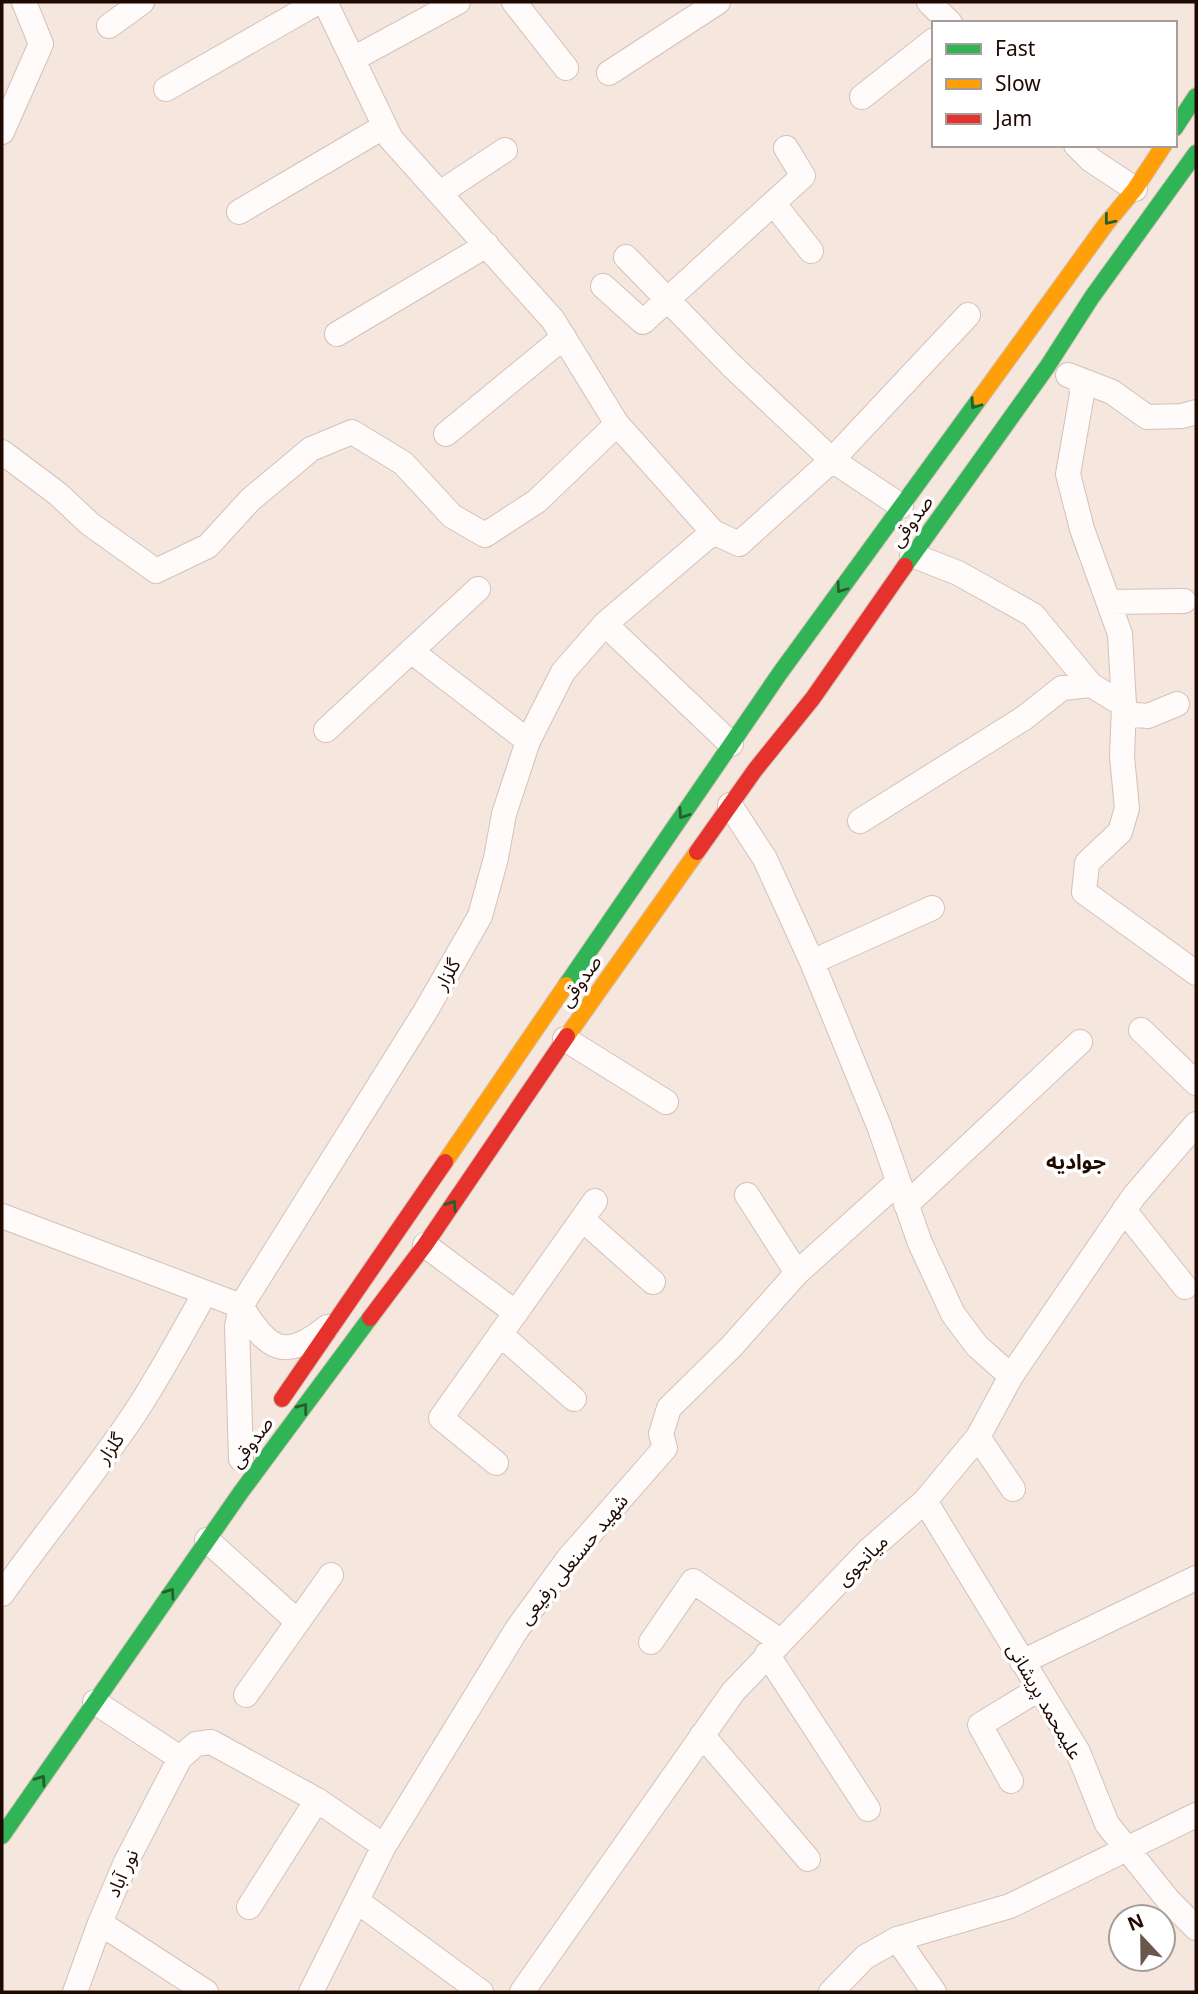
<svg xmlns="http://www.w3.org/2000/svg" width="1198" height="1994" font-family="'Noto Sans','Noto Sans Arabic',sans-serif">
<rect width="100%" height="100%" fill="#f5e6de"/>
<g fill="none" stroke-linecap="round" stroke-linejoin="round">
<defs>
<path id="street" d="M 325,2 L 391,139 L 553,320 L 617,424 L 713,532 L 605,624 L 731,744
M 514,2 L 566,68
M 929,2 L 950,23
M 109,26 L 142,2
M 353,59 L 458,2
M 609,73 L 718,2
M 166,89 L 318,2
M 862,97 L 934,40
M 2,132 L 41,44 L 24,2
M 1076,145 L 1091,160 L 1135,189
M 440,193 L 505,150
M 774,204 L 811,251
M 239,212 L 385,126
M 626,257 L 732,366 L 832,460 L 901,506
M 603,286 L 643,322 L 803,176 L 786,148
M 337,334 L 487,245
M 1068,375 L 1112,392 L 1147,417 L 1182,416 L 1196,412
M 1080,380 L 1082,394 L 1068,474 L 1082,529 L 1120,634 L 1124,705 L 1122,757 L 1127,808 L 1120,832 L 1087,863 L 1084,892 L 1196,973
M 446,434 L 564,337
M 2,452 L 58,494 L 90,524 L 156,571 L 208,546 L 250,500 L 311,449 L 352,432 L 403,463 L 452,516 L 485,535 L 537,501 L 617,424
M 713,532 L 739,544 L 832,460 L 968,315
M 912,555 L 958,573 L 1033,615 L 1091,685
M 1109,602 L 1184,601
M 411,651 L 528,741
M 1124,714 L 1148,716 L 1177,704
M 326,730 L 478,589
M 730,805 L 765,859 L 812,962 L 879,1126 L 920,1243 L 953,1314 L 977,1346 L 1011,1376
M 860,821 L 1024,718 L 1062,688 L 1091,685 L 1124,705
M 812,962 L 932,908
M 1141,1030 L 1196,1083
M 565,1039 L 666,1102
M 747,1195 L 797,1273
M 906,1205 L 1080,1042
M 1124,1210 L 1185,1287
M 2,1216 L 241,1306 C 267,1348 283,1363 327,1327
M 582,1219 L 653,1282
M 425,1245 L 516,1313
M 500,1334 L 574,1399
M 978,1437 L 1013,1489
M 241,1459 L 237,1326 L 241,1306 L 425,1012 L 480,916 L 496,858 L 504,814 L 528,741 L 563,672 L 605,624
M 496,1463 L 441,1418 L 595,1201
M 925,1501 L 1078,1752 L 1107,1824 L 1169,1901 L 1196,1928
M 207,1540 L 298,1622
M 2,1594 C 45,1533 93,1476 135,1413 C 160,1375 182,1334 205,1293
M 651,1642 L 693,1581 L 780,1641
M 767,1654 L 868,1809
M 1022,1662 L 1196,1578
M 246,1695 L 331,1575
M 95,1702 L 180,1758 L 196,1744 L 211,1742 L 317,1800 L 384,1846
M 702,1735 L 808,1859
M 1011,1781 L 980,1725 L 1039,1689
M 357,1901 L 481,1992
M 249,1907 L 317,1800
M 100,1923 L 206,1992
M 897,1939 L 934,1992
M 75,1992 L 100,1923 L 126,1862 L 180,1758
M 311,1992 L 384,1846 L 517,1629 L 568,1559 L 665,1448 L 661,1434 L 669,1408 L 731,1347 L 797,1273 L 898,1182
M 522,1992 L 733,1692 L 868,1551 L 925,1501 L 978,1437 L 1011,1376 L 1134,1196 L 1196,1124
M 831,1992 L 865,1957 L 897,1939 L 1010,1906 L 1196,1815"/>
<path id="fast" d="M 1175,128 L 1196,96
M 905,566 L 1047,367 L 1092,297 L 1196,153
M 566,985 L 780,673 L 980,398
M 2,1836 L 241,1492 L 370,1318"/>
<path id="slow" d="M 980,398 L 1106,224 L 1135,189 L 1164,145
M 567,1036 L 697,852
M 445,1162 L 566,985"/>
<path id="jam" d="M 697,852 L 755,770 L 813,698 L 905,566
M 370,1318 L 425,1245 L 567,1036
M 282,1399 L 445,1162"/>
</defs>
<!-- street casing -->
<use href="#street" stroke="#d5c1b7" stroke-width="26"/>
<!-- fast casing -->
<use href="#fast" stroke="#d5c1b7" stroke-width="18"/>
<!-- slow casing -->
<use href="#slow" stroke="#d5c1b7" stroke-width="18"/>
<!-- jam casing -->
<use href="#jam" stroke="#d5c1b7" stroke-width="18"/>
<!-- street -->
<use href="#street" stroke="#fefbfa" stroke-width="24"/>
<!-- fast -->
<use href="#fast" stroke="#30b455" stroke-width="16"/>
<!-- slow -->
<use href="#slow" stroke="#ff9f0a" stroke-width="16"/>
<!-- jam -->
<use href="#jam" stroke="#e5322d" stroke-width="16"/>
</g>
<!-- one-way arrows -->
<defs><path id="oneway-chevron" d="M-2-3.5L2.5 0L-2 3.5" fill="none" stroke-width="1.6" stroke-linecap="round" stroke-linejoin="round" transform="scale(1.75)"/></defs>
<g stroke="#285e2a">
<use href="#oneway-chevron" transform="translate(1109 220) rotate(129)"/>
<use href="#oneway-chevron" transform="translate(975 404) rotate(126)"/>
<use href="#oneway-chevron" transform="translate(841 588) rotate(126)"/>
<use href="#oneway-chevron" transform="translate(683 814) rotate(124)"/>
<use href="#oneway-chevron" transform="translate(452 1205) rotate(-56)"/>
<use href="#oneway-chevron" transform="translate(303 1408) rotate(-53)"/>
<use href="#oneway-chevron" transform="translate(170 1593) rotate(-55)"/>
<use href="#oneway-chevron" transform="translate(41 1780) rotate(-55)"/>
</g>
<g text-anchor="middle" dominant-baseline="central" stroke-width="7" stroke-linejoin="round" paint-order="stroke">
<!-- street labels -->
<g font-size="19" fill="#200900" stroke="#fff">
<text transform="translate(911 521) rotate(-54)">صدوقی</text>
<text transform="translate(447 974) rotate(-60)">گلزار</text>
<text transform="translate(580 981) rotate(-55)">صدوقی</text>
<text transform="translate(251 1442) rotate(-53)">صدوقی</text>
<text transform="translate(110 1448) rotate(-55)">گلزار</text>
<text transform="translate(573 1559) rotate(-51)">شهید حسنعلی رفیعی</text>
<text transform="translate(862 1560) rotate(-45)">میانجوی</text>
<text transform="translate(1045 1701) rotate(60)">علیمحمد پریشانی</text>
<text transform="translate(122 1873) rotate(-65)">نور آباد</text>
</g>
<!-- neighbourhood labels -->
<g font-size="21" font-weight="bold" fill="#200900" stroke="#fff">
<text x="1076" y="1161">جوادیه</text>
</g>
</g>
<!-- border -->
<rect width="1198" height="1994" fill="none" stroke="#200900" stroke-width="7"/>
<!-- legend -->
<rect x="932" y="21" width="245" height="126" fill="#ffffff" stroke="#a69d99" stroke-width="2"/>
<rect x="946" y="44" width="35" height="10" fill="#30b455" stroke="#a69d99" stroke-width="2"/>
<text x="995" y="56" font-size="21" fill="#200900">Fast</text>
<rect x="946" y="79" width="35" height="10" fill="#ff9f0a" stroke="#a69d99" stroke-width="2"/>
<text x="995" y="91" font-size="21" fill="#200900">Slow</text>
<rect x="946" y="114" width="35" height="10" fill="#e5322d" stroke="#a69d99" stroke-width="2"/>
<text x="995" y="126" font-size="21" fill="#200900">Jam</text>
<!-- north arrow -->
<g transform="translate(1142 1938) rotate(338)"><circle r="33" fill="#ffffff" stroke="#a69d99" stroke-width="2"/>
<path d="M0-5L12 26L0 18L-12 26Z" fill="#6b564e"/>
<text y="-10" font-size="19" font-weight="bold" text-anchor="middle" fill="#200900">N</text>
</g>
</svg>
